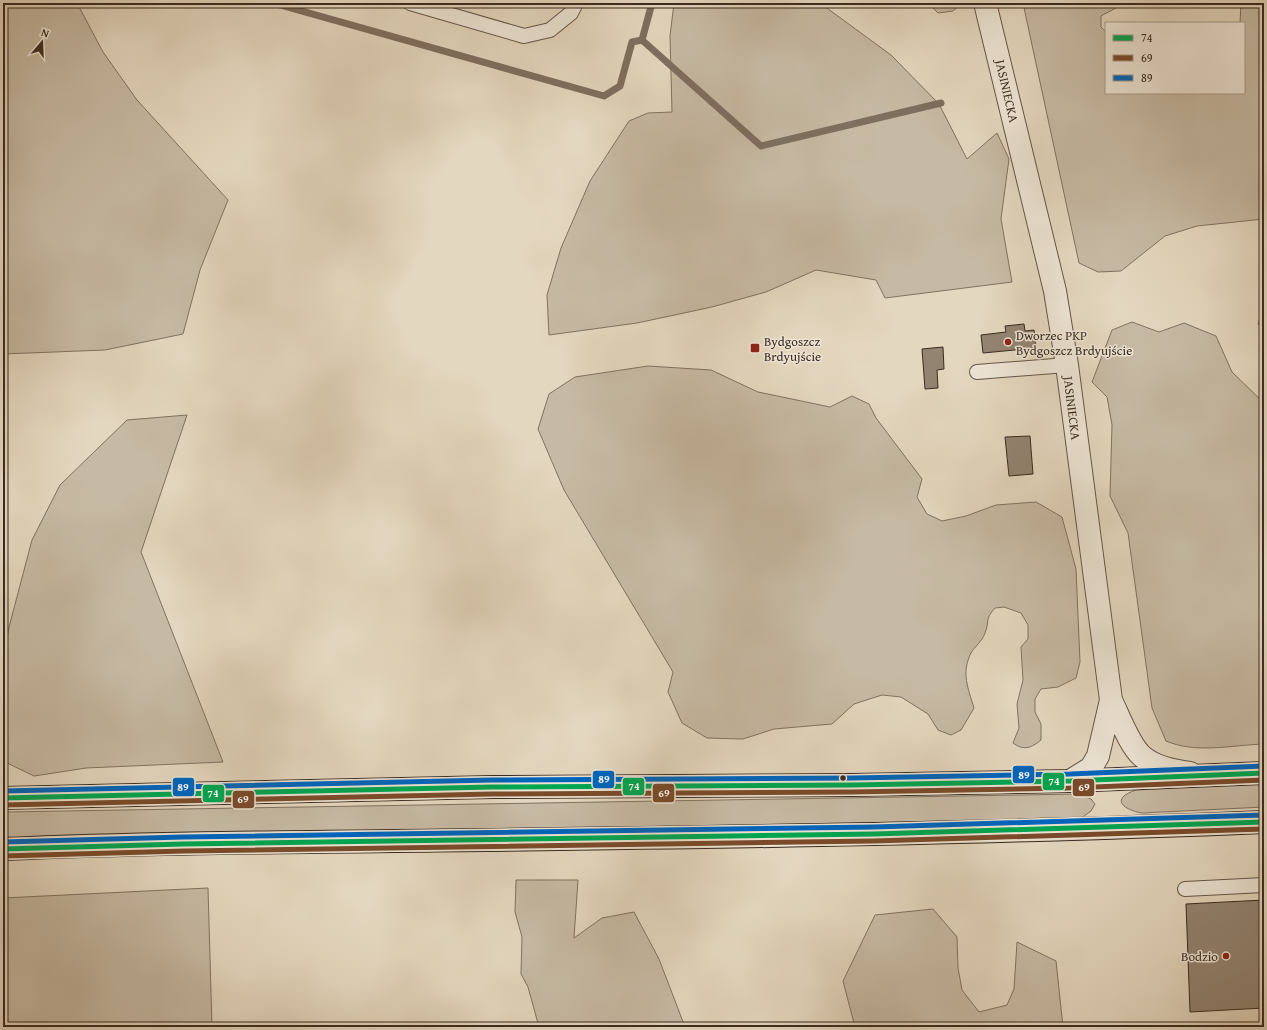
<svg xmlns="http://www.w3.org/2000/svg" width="1267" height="1030" font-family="'Gentium Book Plus',serif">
<rect width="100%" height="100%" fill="#e4d7bf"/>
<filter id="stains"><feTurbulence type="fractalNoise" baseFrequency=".005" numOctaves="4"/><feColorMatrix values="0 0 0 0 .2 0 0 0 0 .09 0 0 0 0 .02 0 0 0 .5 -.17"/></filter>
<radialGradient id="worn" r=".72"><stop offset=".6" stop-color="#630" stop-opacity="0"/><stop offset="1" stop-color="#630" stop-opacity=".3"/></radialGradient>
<!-- green -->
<path fill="#c7baa4" stroke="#817262" d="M 3,3 L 77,3 L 103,52 L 137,100 L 228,200 L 200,270 L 183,334 L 105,350 L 3,354 Z
M 674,3 L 820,3 L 891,55 L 939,104 L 967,159 L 997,133 L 1009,159 L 1001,219 L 1012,282 L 885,298 L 876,280 L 816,270 L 766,292 L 712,307 L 637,323 L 549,335 L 547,295 L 561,248 L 590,181 L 629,121 L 648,113 L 672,112 L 670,36 Z
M 928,3 L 962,3 L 953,11 L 938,13 Z
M 1023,3 L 1125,3 L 1101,16 L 1101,27 L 1106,32 L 1106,93 L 1244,93 L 1244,23 L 1240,23 L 1241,3 L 1264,3 L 1264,219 L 1197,226 L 1165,236 L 1121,271 L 1098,272 L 1079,263 Z
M 1264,307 L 1264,330 L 1258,324 Z
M 1132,322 L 1159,332 L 1184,323 L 1216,336 L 1232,372 L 1264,403 L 1264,744 C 1232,745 1196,754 1166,741 L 1152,708 L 1128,533 L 1110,496 L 1112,425 L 1107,397 L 1092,382 L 1112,330 Z
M 648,366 L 711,370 L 758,392 L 830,407 L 852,396 L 869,404 L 876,418 L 922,479 L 917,497 L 927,514 L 942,521 L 966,516 L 996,505 L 1036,502 L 1062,517 L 1076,569 L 1080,662 L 1076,678 L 1058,687 L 1041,689 L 1035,699 L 1035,712 L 1041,724 L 1041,740 C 1031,748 1024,751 1013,743 L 1019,728 L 1017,704 L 1023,680 L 1021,647 L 1028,639 L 1028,625 L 1021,613 L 1004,607 L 995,608 C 984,620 990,621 985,633 C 982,642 974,647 971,653 C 961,673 968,688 974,708 L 961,730 L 951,735 L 938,730 L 928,714 L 901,697 L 882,695 L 854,704 L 832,724 L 774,729 L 743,739 L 707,738 L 682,723 L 668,692 L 673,672 L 564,490 L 538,429 L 549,394 L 575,377 Z
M 187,415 L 141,552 L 223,762 L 86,768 L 34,776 L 3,761 L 3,661 L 9,627 L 32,540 L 60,485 L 127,420 Z
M 1264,783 L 1264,807 L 1142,813 C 1124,810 1109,799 1136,790 Z
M 1080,794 L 1091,799 L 1095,804 L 1091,811 L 1080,819 L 3,838 L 3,812 Z
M 516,880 L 578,880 L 574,938 L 602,918 L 634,912 L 659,959 L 685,1027 L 539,1027 L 528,987 L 521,974 L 522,937 L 515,912 Z
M 208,888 L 212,1027 L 3,1027 L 3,898 Z
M 933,909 L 957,937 L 958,968 L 962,990 L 979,1012 L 1007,1005 L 1014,989 L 1017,942 L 1056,961 L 1063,1027 L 855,1027 L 843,981 L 875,915 Z"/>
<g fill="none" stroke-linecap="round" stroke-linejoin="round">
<!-- stream -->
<path stroke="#7e6f5f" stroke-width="7" d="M 273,3 L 604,96 L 620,86 L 632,42 L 642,40 L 761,146 L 941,103
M 642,40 L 652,3"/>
</g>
<!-- building -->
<path fill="#938472" stroke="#3b2b1f" d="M 1024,324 L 1025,331 L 1034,330 L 1036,348 L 983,353 L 981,335 L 1006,332 L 1005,326 Z
M 943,347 L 944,369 L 937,370 L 938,388 L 925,389 L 922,349 Z
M 1030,436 L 1033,474 L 1009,476 L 1005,437 Z
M 1264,900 L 1264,1008 L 1190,1012 L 1186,904 Z"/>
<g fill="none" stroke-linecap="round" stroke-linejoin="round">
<defs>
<path id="lane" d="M 410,3 L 524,36 L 550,30 L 571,13 L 576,3
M 977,372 L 1067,365
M 1185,889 L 1264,885"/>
<path id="street" d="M 985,3 L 1055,291 L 1067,365 L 1111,700 C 1118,714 1130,747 1143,757 C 1155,767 1174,771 1190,773
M 1070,781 L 1091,768 L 1098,756 L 1111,700"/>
<path id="primary" d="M 3,798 L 492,787 L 852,785 L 1070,781 L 1264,773
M 3,849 C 163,842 324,842 485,840 C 744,837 1004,833 1264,822"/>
</defs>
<!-- lane casing -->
<use href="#lane" stroke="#655647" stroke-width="16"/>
<!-- street casing -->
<use href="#street" stroke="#655647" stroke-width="24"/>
<!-- primary casing -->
<use href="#primary" stroke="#3b2b1f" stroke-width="24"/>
<!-- lane -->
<use href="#lane" stroke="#ede5d5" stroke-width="14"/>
<!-- street -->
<use href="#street" stroke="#ede5d5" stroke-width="22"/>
<!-- primary -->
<use href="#primary" stroke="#e4d7bf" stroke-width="22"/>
<defs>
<path id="bus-1" d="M 3,798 L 492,787 L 852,785 L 1070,781 L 1264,773
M 3,849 L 183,844 L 874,834 L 1264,822"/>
<path id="bus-2" d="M 3,805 L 492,794 L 852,792 L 1070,788 L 1264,780
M 3,856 L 184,851 L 874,841 L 1264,829"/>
<path id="bus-3" d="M 3,791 L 492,780 L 852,778 L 1070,774 L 1264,766
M 3,842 L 183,837 L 874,827 L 1264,815"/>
</defs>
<!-- bus-1 casing -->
<use href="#bus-1" stroke="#ede5d5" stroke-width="8"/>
<!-- bus-2 casing -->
<use href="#bus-2" stroke="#ede5d5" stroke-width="8"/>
<!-- bus-3 casing -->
<use href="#bus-3" stroke="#ede5d5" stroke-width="8"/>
<!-- bus-1 -->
<use href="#bus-1" stroke="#00a651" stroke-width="5"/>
<!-- bus-2 -->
<use href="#bus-2" stroke="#7a4b2a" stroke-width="5"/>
<!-- bus-3 -->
<use href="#bus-3" stroke="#0065bd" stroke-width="5"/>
</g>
<!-- markers -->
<g fill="#8f2418" stroke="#ede5d5" stroke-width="1.5">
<circle cx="1008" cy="342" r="4"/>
<rect x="750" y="343" width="10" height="10" rx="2"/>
<circle cx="1226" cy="956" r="4"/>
</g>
<circle fill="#3b2b1f" stroke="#ede5d5" stroke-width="1.5" cx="843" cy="778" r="3.5"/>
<g text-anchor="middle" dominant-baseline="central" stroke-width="3" stroke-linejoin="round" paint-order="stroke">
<!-- street labels -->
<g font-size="13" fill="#3b2b1f" stroke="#ede5d5">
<text transform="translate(1007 91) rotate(77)">JASINIECKA</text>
<text transform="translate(1072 408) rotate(83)">JASINIECKA</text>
</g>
<!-- poi labels -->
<g font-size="13" fill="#3b2b1f" stroke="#ede5d5" text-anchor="start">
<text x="1016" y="335">Dworzec PKP<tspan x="1016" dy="15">Bydgoszcz Brdyujście</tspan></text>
<text x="764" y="341">Bydgoszcz<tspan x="764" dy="15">Brdyujście</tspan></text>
<text x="1218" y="956" text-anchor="end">Bodzio</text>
</g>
</g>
<g stroke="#ede5d5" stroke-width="1.5">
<rect x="1012" y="765" width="23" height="19" rx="4" fill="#0065bd"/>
<rect x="592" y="770" width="23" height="19" rx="4" fill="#0065bd"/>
<rect x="1042" y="772" width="23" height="19" rx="4" fill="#00a651"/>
<rect x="622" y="777" width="23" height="19" rx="4" fill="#00a651"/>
<rect x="172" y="777" width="23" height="20" rx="4" fill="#0065bd"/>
<rect x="1072" y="778" width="23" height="19" rx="4" fill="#7a4b2a"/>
<rect x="652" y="783" width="23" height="20" rx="4" fill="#7a4b2a"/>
<rect x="202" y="784" width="23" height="19" rx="4" fill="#00a651"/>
<rect x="232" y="790" width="23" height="19" rx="4" fill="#7a4b2a"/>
</g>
<g font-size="11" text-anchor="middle" font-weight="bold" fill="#fff">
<text x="1024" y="779">89</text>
<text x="604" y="783">89</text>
<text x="1054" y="785">74</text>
<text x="634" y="790">74</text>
<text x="183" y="791">89</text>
<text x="1084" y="791">69</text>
<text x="664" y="797">69</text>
<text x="213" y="797">74</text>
<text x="243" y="803">69</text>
</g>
<!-- margin -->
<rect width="1267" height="1030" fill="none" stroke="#e4d7bf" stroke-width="16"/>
<rect x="4" y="4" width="1259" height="1022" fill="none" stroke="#3b2b1f" stroke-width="2"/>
<rect x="8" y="8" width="1251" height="1014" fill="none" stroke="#3b2b1f"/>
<!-- legend -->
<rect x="1105" y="22" width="140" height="72" fill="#ede5d5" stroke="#a69b8c"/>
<rect x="1113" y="35" width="20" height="6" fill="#00a651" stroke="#a69b8c"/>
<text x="1141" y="42" font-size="12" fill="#3b2b1f">74</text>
<rect x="1113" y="55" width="20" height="6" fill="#7a4b2a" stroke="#a69b8c"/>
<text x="1141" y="62" font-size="12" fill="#3b2b1f">69</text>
<rect x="1113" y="75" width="20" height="6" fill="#0065bd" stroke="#a69b8c"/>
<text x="1141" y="82" font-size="12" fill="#3b2b1f">89</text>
<!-- north arrow -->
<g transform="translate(42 42) rotate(19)" stroke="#ede5d5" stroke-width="3" paint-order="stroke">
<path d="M0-3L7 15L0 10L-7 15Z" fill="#3b2b1f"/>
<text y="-6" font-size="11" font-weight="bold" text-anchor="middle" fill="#3b2b1f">N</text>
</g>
<rect width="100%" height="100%" filter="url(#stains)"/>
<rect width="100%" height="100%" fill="url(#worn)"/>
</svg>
